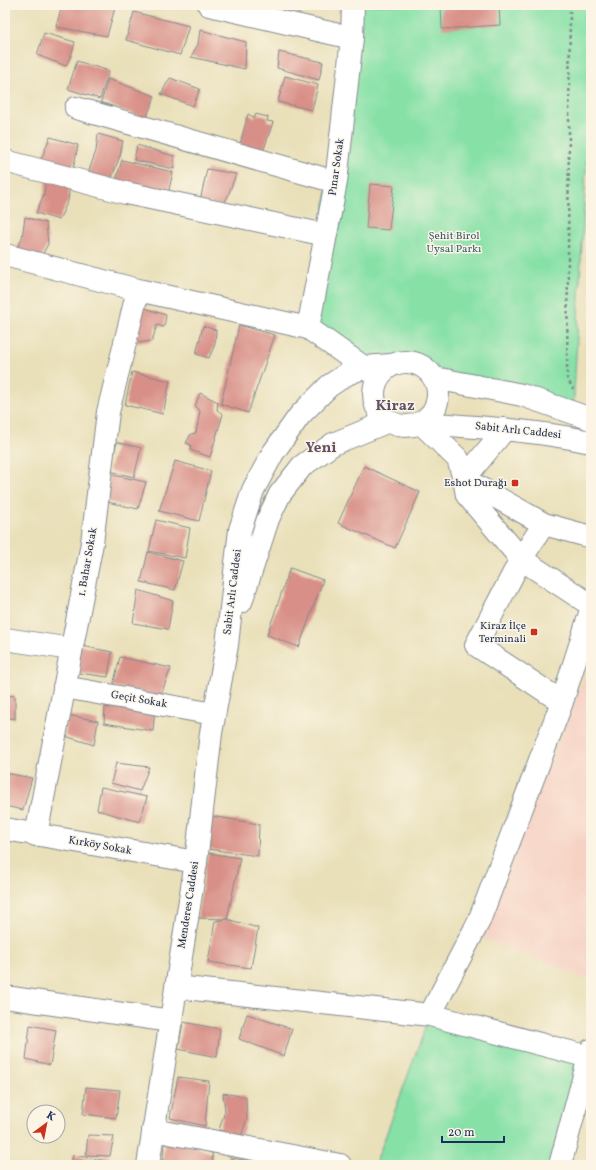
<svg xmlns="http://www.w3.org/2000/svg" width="596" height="1170" font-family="Vollkorn,serif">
<rect width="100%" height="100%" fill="#fcf5e5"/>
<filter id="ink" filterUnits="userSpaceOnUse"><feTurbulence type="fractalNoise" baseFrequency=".025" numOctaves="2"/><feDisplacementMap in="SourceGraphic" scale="8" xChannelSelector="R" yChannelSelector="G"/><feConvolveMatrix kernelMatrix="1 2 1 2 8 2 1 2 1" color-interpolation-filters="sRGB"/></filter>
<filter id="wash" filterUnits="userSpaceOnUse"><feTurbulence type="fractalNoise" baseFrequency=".012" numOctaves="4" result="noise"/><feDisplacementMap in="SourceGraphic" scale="16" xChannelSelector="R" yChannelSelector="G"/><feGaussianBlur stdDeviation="0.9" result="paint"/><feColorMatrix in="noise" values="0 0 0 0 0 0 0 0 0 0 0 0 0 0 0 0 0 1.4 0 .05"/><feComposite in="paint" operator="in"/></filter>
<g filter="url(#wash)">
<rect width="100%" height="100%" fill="#e9e0ba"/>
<!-- built -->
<path fill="#f6d2c4" d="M 591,659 L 591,980 L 482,938 Z"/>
<!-- green -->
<path fill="#87e1a7" stroke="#518882" d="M 353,5 L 591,5 L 591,73 L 573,413 L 435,378 L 423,366 L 407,361 L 390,365 L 365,367 L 308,328 Z
M 430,1015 L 589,1057 L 560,1165 L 375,1165 Z"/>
<g id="blocks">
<!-- building -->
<path fill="#d88f87" d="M 62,5 L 102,5 L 115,8 L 107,36 L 56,27 Z
M 266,5 L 292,5 L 292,13 L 265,9 Z
M 441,5 L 499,5 L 500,25 L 442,29 Z
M 134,12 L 189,26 L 180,55 L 126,40 Z
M 200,30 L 246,42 L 245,69 L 191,57 L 198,44 Z
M 44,33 L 75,42 L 72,53 L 66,66 L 37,55 Z
M 279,52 L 323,62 L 319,80 L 277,68 Z
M 77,61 L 109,71 L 100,99 L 68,89 Z
M 285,76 L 318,85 L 312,110 L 278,102 Z
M 170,78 L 200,89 L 193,106 L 161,94 Z
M 108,79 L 155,96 L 146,119 L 101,102 Z
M 248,114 L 255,118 L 255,114 L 268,117 L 267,121 L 273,122 L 262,155 L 239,148 Z
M 98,134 L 123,141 L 120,156 L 110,182 L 87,176 L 96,151 Z
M 50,137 L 78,145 L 73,170 L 40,162 Z
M 137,145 L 174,156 L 174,169 L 134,160 Z
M 122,160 L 173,172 L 168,194 L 115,183 Z
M 207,169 L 236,174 L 228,196 L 223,206 L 200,201 Z
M 46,178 L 70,185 L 68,201 L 59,220 L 36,213 L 44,194 Z
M 370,184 L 394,186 L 389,230 L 366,228 Z
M 25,217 L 46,223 L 48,244 L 40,259 L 15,252 L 22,238 Z
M 142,307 L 166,315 L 164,327 L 157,325 L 152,341 L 136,343 Z
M 239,325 L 275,335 L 248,413 L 221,404 Z
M 203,326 L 216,330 L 215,344 L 209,358 L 196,354 Z
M 132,372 L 170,381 L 163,414 L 125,405 Z
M 200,393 L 218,402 L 217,410 L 223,414 L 210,457 L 190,450 L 191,445 L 186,443 L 191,434 L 196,433 L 200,411 L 195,406 Z
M 117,442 L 141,448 L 134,477 L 109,471 Z
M 175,461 L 211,471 L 199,521 L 159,511 Z
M 364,466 L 420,492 L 395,548 L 338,523 Z
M 109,474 L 146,482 L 138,509 L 103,501 Z
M 156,520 L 190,528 L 185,558 L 149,551 Z
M 148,552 L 183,561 L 175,590 L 141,582 Z
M 290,568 L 323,580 L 299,647 L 267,635 Z
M 138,590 L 173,601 L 168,629 L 133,623 Z
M 77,645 L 112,652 L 108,677 L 72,672 Z
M 120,657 L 171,668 L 160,697 L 113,686 Z
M 5,695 L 15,696 L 15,719 L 5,717 Z
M 110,702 L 155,708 L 153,731 L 104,723 L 105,707 L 109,708 Z
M 68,715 L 98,721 L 94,745 L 65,736 Z
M 116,763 L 149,767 L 140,791 L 111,783 Z
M 5,773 L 32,778 L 23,810 L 5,806 Z
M 101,787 L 147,797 L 140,822 L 97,810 Z
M 211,816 L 259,824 L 258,856 L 208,849 Z
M 208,853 L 240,858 L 227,919 L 197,918 Z
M 227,919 L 258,928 L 251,968 L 208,962 L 215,921 Z
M 247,1014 L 292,1029 L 284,1056 L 239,1039 Z
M 183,1022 L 220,1029 L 217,1057 L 178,1049 Z
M 30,1025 L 56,1030 L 50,1065 L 26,1059 Z
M 178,1077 L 209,1081 L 205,1126 L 170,1118 Z
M 86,1087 L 120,1090 L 116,1118 L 83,1114 Z
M 223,1093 L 246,1097 L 247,1118 L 241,1137 L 219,1130 L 225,1111 Z
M 88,1135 L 114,1136 L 110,1156 L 86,1155 Z
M 165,1137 L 212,1153 L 213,1165 L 162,1165 Z
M 73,1155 L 121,1163 L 121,1165 L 71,1165 Z
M 230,1158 L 264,1163 L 263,1165 L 230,1165 Z"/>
</g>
</g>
<g filter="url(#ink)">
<use href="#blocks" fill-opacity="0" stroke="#82888c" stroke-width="1"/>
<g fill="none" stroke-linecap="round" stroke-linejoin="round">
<defs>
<path id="minor" d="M 209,5 L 352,38
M 76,108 L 336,182
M 5,161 L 126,193 L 326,235
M 5,255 L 138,290 L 308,328 L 378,377
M 308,328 L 336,182 L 352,38 L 353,5
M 421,423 L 458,459 L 464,479 L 544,524 L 591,537
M 505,429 L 464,479 L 467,495 L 521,559 L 591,605
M 544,524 L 521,559 L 476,645 L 562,702
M 5,639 L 71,649
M 64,687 L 214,714
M 5,829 L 196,862
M 36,835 L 92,543 L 108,412 L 138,290
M 176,987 L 430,1015 L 479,921 L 562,702 L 591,610
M 5,997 L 171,1021
M 430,1015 L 589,1057 L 591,1050
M 153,1130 L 340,1165
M 560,1165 L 589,1057"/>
<path id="major" d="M374 394a32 32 0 1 1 64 0a32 32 0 1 1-64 0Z
M 435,378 L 522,395 L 591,419
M 421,423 C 478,427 535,430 591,442
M 241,602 L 268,519 L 280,494 L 302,466 L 333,444 L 389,421
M 148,1165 L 196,862 L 211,733 L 227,645 L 236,563 L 240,530 L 253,490 L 273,453 L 300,415 L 329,386 L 347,374 L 365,367 L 390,365"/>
</defs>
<!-- minor casing -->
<use href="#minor" stroke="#82888c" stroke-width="24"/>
<!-- major casing -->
<use href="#major" stroke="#82888c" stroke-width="24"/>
<!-- path -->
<path stroke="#82888c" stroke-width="2.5" stroke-dasharray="3 3" stroke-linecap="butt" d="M 570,5 L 567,378 L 573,389"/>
<!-- minor -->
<use href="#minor" stroke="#fff" stroke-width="22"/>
<!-- major -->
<use href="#major" stroke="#fff" stroke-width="22"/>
</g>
</g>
<!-- markers -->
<g fill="#c8321e" stroke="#fcf5e5" stroke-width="1.5">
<rect x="511" y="479" width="8" height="8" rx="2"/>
<rect x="530" y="628" width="8" height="8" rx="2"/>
</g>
<g text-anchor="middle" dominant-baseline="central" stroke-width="3" stroke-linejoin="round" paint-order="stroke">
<!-- street labels -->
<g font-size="11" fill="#1b2f5e" stroke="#fcf5e5">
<text transform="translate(337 167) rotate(-82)">Pınar Sokak</text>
<text transform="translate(518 431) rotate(6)">Sabit Arlı Caddesi</text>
<text transform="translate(88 562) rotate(-80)">1. Bahar Sokak</text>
<text transform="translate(233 592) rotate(-83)">Sabit Arlı Caddesi</text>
<text transform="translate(139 700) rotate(10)">Geçit Sokak</text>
<text transform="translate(100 846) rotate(10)">Kırköy Sokak</text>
<text transform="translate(189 905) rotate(-81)">Menderes Caddesi</text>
</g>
<!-- park labels -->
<g font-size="11" fill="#365c70" stroke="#fcf5e5">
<text x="454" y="236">Şehit Birol<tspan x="454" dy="13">Uysal Parkı</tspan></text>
</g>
<!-- poi labels -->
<g font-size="11" fill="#1b2f5e" stroke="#fcf5e5" text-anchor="end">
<text x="507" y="483">Eshot Durağı</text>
<text x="526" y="626">Kiraz İlçe<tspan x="526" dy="13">Terminali</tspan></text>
</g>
<!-- district labels -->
<g font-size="15" font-weight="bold" fill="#5d516c" stroke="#fcf5e5">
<text x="395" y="406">Kiraz</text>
<text x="321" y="448">Yeni</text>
</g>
</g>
<!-- margin -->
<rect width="596" height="1170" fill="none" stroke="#fcf5e5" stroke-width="20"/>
<!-- north arrow -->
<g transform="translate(46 1124) rotate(32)"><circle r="19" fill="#fcf5e5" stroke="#a2a6af"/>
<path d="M0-3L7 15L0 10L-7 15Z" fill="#c8321e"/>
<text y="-6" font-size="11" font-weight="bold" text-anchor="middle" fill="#1b2f5e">K</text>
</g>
<!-- scale -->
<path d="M442 1136v6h62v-6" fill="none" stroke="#1b2f5e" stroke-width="2"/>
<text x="448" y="1136" font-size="12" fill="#1b2f5e" stroke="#fcf5e5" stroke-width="3" paint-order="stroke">20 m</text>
</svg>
